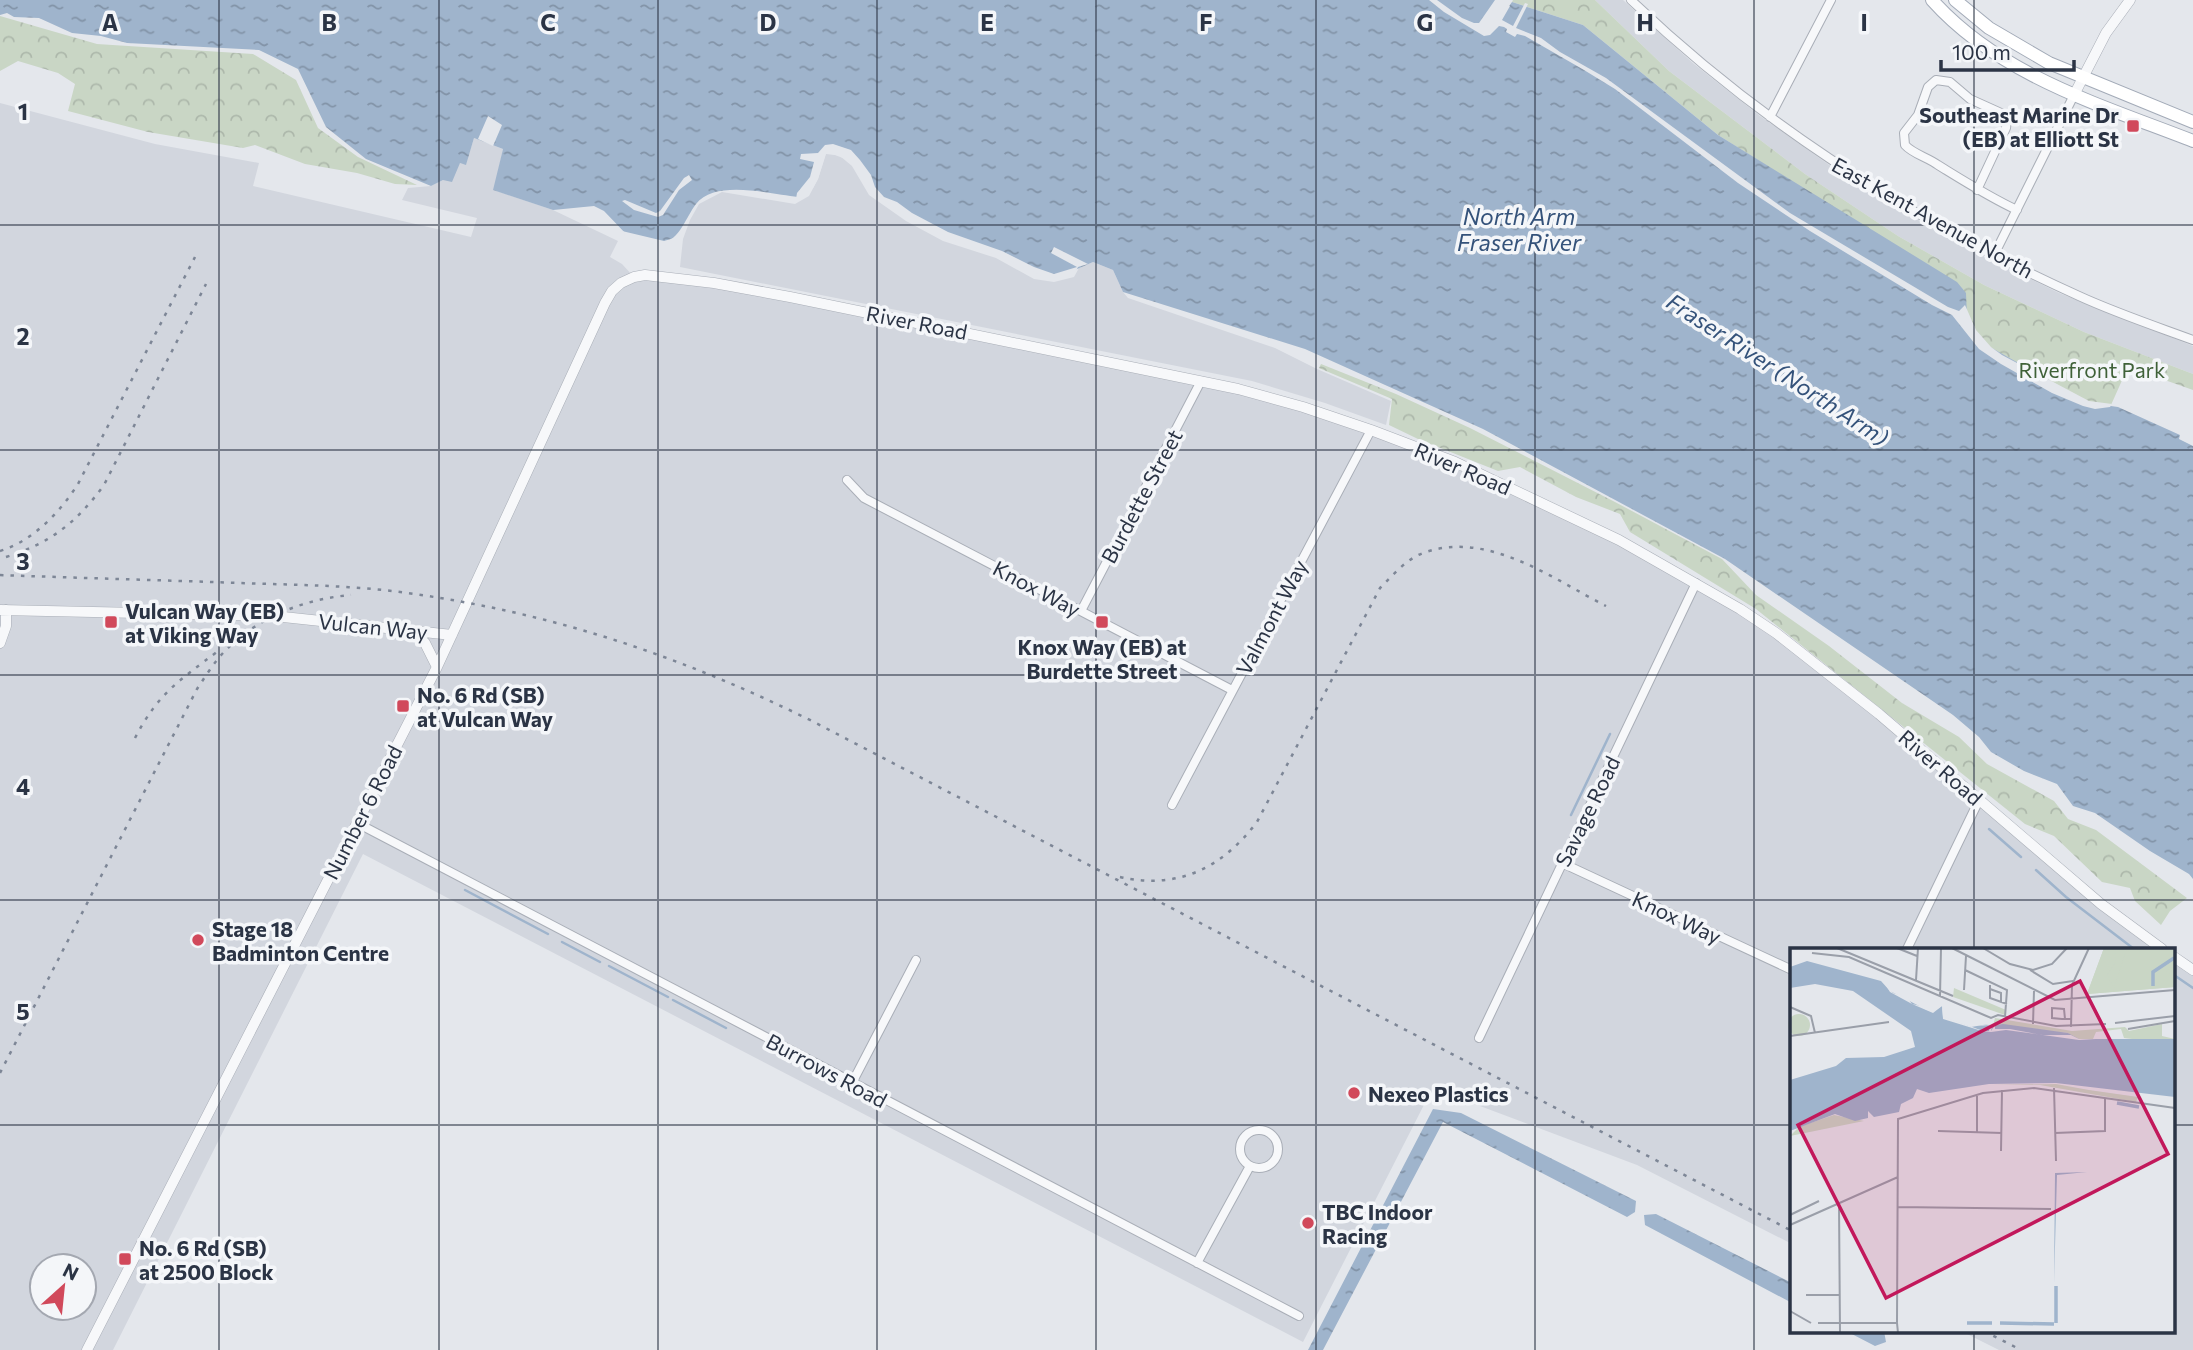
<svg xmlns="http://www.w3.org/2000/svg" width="2193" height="1350" font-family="Commissioner,sans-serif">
<defs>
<pattern id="forest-crowns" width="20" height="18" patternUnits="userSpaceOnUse" patternTransform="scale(1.75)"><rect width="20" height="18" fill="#c9d6c5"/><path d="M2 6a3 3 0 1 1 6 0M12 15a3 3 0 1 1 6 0" fill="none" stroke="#adb8ab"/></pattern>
<pattern id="water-ripples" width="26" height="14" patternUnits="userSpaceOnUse" patternTransform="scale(1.75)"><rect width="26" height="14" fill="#9fb4cc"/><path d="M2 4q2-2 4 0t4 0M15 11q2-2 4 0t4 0" fill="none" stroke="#8293a7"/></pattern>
</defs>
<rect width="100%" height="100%" fill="#e4e7ec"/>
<!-- built -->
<path fill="#d2d6de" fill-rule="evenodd" d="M 1595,0 L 1623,0 L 1694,64 L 1760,116 L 1842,174 L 1923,223 L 1981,255 L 2059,293 L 2193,346 L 2193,374 L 2084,332 L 1984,285 L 1898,236 L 1805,174 L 1669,71 Z
M 0,103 L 155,144 L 259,163 L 253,186 L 471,237 L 477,218 L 402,200 L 408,188 L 431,186 L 443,180 L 460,163 L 466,164 L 474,138 L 503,149 L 494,190 L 553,210 L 618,241 L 610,257 L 622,264 L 634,277 L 658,275 L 1201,381 L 1371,430 L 1575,517 L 1776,633 L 2162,949 L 1792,949 L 1792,1244 L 1637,1165 L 1456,1097 L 1429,1095 L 1303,1342 L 363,854 L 113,1350 L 0,1350 ZM 42,1266 L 84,1266 L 84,1308 L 42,1308 Z
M 826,153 L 840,156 L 852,166 L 869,195 L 906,221 L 943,241 L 996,258 L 1034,279 L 1054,282 L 1074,277 L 1079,268 L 1093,262 L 1113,270 L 1123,292 L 1128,298 L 1275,348 L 1317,369 L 1391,401 L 1386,425 L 1325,403 L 1252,381 L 680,267 L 683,239 L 690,220 L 699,204 L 722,192 L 795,204 L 809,196 L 818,179 Z
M 2174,957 L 2193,970 L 2193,1350 L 1999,1350 L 1961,1331 L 2174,1331 Z"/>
<!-- forest -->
<path fill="url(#forest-crowns)" d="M 1513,0 L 1595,0 L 1669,71 L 1805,174 L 1898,236 L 1984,285 L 2084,332 L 2193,374 L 2193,390 L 2128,367 L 2111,405 L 2090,403 L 1982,343 L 1791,181 L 1718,135 L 1583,25 L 1512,2 Z
M 0,16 L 97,44 L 253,54 L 296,80 L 318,128 L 358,157 L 417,185 L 395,184 L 357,173 L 305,164 L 255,145 L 243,148 L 148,132 L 68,111 L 75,84 L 58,73 L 18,61 L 0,71 Z
M 1321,364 L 1396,394 L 1470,428 L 1615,502 L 1722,559 L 1756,595 L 1829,646 L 1902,703 L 1959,737 L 1987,764 L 2054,801 L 2068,819 L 2096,830 L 2187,898 L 2170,911 L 2161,925 L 2135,901 L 2130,888 L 2102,882 L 2054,836 L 2025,824 L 1756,609 L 1630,532 L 1620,514 L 1576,497 L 1520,467 L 1498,471 L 1418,439 L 1389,425 L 1392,399 L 1319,368 Z"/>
<!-- water -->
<path fill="url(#water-ripples)" d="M 0,0 L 1498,0 L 1479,27 L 1490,32 L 1512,2 L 1583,25 L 1718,135 L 1957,282 L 1966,293 L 1967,317 L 1983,343 L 2089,403 L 2118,407 L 2180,435 L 2179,439 L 2193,446 L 2193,879 L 2189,874 L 2150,851 L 2095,813 L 2073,806 L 2057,784 L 2024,771 L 1991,752 L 1979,737 L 1953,715 L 1725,559 L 1483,429 L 1305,349 L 1123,292 L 1113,270 L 1093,262 L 1066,274 L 1054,276 L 909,217 L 879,195 L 850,158 L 826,151 L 817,177 L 798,197 C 770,194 715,179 696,204 C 685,219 682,234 666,243 L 628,236 L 604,211 L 594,206 L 553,210 L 493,190 L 503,149 L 474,138 L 466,165 L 460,163 L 452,182 L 443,180 L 431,186 L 366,159 L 326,127 L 298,69 L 259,50 L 127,43 L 101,36 L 72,33 L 39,18 L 14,17 L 7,13 L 0,15 Z
M 1433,1109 L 1461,1113 L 1636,1201 L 1635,1212 L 1627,1217 L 1443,1122 L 1323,1350 L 1308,1350 Z
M 1656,1214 L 1792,1283 L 1792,1303 L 1645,1225 L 1644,1215 Z
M 1846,1331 L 1884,1331 L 1886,1342 L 1875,1346 Z"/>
<!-- pier -->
<path fill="#e4e7ec" d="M 1429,0 L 1437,0 L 1462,18 L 1474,23 L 1479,23 L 1495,0 L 1500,0 L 1481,26 L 1487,30 L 1507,4 L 1510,6 L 1502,20 L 1513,26 L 1525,3 L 1528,4 L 1516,28 L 1541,38 L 1560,52 L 1606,78 L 1790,213 L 1948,307 L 1959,311 L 1965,305 L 1976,330 L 1991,347 L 2002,355 L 2089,401 L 2112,404 L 2110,407 L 2095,409 L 2083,406 L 2052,393 L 2001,364 L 1979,349 L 1952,315 L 1932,305 L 1810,231 L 1738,183 L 1615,89 L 1584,70 L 1525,36 L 1517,34 L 1515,37 L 1506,32 L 1507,29 L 1504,27 L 1499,26 L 1490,35 L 1484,36 L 1444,12 Z
M 488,116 L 502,125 L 493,146 L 478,139 Z
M 833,144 L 851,150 L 860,160 L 871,175 L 875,187 L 884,197 L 897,202 L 912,213 L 948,232 L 1002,251 L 1034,267 L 1054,274 L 1077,267 L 1051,253 L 1054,247 L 1088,264 L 1078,267 L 1075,273 L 1062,278 L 1045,277 L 996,255 L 951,239 L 908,219 L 868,187 L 848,160 L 835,155 L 826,154 L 818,179 L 813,188 L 796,199 L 797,193 L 810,177 L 814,162 L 800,159 L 801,154 L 818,153 L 825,145 Z
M 689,175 L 692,180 L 679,190 L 663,215 L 658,217 L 634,210 L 622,201 L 625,200 L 656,213 L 660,211 L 684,178 Z
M 622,231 L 664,241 L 674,238 L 674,243 L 663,246 L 627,239 Z"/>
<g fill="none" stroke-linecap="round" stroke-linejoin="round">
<!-- stream -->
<path stroke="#9fb4cc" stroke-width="2.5" d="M 1571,815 L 1610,734
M 1989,829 L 2021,857
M 2036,870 L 2066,897 L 2134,949
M 465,890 L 548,934
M 562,942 L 600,962
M 609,966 L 668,997
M 2174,975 L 2193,988
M 673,1000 L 726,1028"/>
<defs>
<path id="minor" d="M 1631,0 C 1762,125 1915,222 2079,296 C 2116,313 2155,326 2193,340
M 1770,117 L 1831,0
M 1977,190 L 2006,128 L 2007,120 L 2001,113 L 1970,99 L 1950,82 L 1936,80 L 1928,87 L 1918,115 L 1904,133 L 1905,145 C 1913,154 1927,157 1938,165 C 1964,181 1989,197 2017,210
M 1994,255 L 2074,95
M 847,480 L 864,498 L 1232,690
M 1081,611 L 1201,381
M 1172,805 L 1371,430
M 357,823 L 1299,1316
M 1562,863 L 1792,970
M 1907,949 L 1979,800
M 1479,1038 L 1696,583
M 852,1083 L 916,960
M1240 1149a19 19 0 1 1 38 0a19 19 0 1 1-38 0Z
M 1197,1263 L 1250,1166"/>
<path id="tertiary" d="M 2074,95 L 2106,33 L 2130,0
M 0,610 L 274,616 L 452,635
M 413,631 L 425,643 L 437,667
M 0,643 L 6,626 L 6,610
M 2174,957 L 2193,970
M 87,1350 L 437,667 L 605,303 L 612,291 L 621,283 L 634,277 L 645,275 L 714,283 L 790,297 L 1238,389 L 1303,407 L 1371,430 L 1455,462 L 1619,540 L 1740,609 L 1776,633 L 1879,714 L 2101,904 L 2162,949"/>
<path id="primary" d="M 1932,0 C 2000,76 2101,105 2193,141
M 1955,0 L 1989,28 L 2049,63 L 2193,122"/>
</defs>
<!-- minor casing -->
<use href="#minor" stroke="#a9aeb7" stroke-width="10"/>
<!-- tertiary casing -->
<use href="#tertiary" stroke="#a9aeb7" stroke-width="11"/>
<!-- primary casing -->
<use href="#primary" stroke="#a3abb8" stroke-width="14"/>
<!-- minor -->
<use href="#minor" stroke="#f7f8fa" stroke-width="8"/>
<!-- tertiary -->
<use href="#tertiary" stroke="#f7f8fa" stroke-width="10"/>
<!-- primary -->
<use href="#primary" stroke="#fff" stroke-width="12"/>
<!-- rail -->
<path stroke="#7d8696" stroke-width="2.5" stroke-dasharray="3.5 7" stroke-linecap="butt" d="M 0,551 C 33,541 60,512 78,484 L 195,257
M 6,557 C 51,543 77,522 104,485 L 206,284
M 0,575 C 79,578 159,580 238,583 C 295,585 351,585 407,593 C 554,613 683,657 814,722 L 1792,1231
M 135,738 C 159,692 179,681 218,651
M 1120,877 C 1178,890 1222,868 1257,822 L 1380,588 C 1394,574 1407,558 1426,552 C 1489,531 1553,579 1606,606
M 0,1073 L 197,689 C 205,677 213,664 223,653 C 256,618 303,599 351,595
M 1984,1331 L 2021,1350"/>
</g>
<!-- grid -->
<path fill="none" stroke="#2b3445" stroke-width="2" stroke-opacity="0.55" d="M 219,0 L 219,1350M 439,0 L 439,1350M 658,0 L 658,1350M 877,0 L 877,1350M 1096,0 L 1096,1350M 1316,0 L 1316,1350M 1535,0 L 1535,1350M 1754,0 L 1754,1350M 1974,0 L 1974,949M 0,225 L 2193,225M 0,450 L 2193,450M 0,675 L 2193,675M 0,900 L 2193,900M 0,1125 L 1792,1125M 2174,1125 L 2193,1125M 1974,1331 L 1974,1350"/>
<!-- markers -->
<g fill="#d1495b" stroke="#f4f6f9" stroke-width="2.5">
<rect x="2126" y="119" width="14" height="14" rx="3.5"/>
<rect x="104" y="615" width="14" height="14" rx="3.5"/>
<rect x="1095" y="615" width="14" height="14" rx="3.5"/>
<rect x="396" y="699" width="14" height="14" rx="3.5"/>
<circle cx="198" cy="940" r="7"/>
<circle cx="1354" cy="1093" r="7"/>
<circle cx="1308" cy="1223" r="7"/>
<rect x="118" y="1252" width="14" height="14" rx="3.5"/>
</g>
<g text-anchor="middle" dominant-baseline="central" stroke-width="7" stroke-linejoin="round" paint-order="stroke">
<!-- poi labels -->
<g font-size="21" font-weight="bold" fill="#2b3445" stroke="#f4f6f9" text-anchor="start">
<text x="2119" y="114" text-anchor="end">Southeast Marine Dr<tspan x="2119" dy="24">(EB) at Elliott St</tspan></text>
<text x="125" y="610">Vulcan Way (EB)<tspan x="125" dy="24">at Viking Way</tspan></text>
<text x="1102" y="646" text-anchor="middle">Knox Way (EB) at<tspan x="1102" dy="24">Burdette Street</tspan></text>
<text x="417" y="694">No. 6 Rd (SB)<tspan x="417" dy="24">at Vulcan Way</tspan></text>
<text x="212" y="928">Stage 18<tspan x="212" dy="24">Badminton Centre</tspan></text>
<text x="1368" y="1093">Nexeo Plastics</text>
<text x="1322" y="1211">TBC Indoor<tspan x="1322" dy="24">Racing</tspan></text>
<text x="139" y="1247">No. 6 Rd (SB)<tspan x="139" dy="24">at 2500 Block</tspan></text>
</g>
<!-- street labels -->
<g font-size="21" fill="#2b3445" stroke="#f4f6f9">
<text transform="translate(1933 217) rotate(29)">East Kent Avenue North</text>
<text transform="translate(917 322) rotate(11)">River Road</text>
<text transform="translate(1463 468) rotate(23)">River Road</text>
<text transform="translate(1141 496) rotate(-62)">Burdette Street</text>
<text transform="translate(1037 588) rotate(28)">Knox Way</text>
<text transform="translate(1271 617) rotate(-62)">Valmont Way</text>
<text transform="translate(373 626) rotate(6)">Vulcan Way</text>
<text transform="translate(1941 767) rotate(41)">River Road</text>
<text transform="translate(1587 811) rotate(-64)">Savage Road</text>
<text transform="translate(362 812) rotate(-63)">Number 6 Road</text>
<text transform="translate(1677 917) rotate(25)">Knox Way</text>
<text transform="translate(827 1070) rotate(28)">Burrows Road</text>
</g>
<!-- park labels -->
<g font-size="21" fill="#3f6138" stroke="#f4f6f9">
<text x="2092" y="369">Riverfront Park</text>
</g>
<!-- water labels -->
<g font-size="23" font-style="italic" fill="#34527a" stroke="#f4f6f9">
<text x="1519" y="216">North Arm<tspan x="1519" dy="26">Fraser River</tspan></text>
<text transform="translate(1778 369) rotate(33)">Fraser River (North Arm)</text>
</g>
</g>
<!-- overview -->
<g transform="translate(1790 948)">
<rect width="385" height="385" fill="#e4e7ec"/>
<path d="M 314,0 L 385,0 L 385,39 L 297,46 ZM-2 77a11 11 0 1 1 22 0a11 11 0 1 1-22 0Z" fill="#c9d6c5"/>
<path d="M 314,0 L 326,0 L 325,15 L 317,27 L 324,40 L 337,0 L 385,0 L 385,16 L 375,25 L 385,27 L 385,39 L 297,46 ZM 164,40 L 216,62 L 215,67 L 163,49 ZM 205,70 L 282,83 L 335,79 L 339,83 L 372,76 L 372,88 L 385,91 L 342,91 L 334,90 L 331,81 L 306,84 L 303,91 L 285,91 L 278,85 L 203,78 ZM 266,136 L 299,142 L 348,149 L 346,154 L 250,137 L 202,137 ZM 44,167 L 74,173 L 0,188 L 9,179 Z" fill="#c9d6c5"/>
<path d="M 17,13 L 91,33 L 100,43 L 135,61 L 142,64 L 152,58 L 153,69 L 181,79 L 199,76 L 201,83 L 202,78 L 213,76 L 278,85 L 289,91 L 385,91 L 385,149 L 266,135 L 199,136 L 139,145 L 127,141 L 123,150 L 111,156 L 109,164 L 84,169 L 78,163 L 78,170 L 65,173 L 45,166 L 0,183 L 0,132 L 46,118 L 56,110 L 94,109 L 125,99 L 121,83 L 63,43 L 25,36 L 0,40 L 0,19 ZM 297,224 L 267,227 L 264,335 L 265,225 Z" fill="#9fb4cc"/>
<path d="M 95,36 L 103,45 L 127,52 L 119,52 L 122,56 L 131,58 L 130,54 L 142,63 L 147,57 L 152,57 L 155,69 L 193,83 L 199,83 L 200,77 L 187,78 L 199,76 L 201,78 L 201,83 L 205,77 L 205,81 L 220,81 L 252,87 L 281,87 L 289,91 L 306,91 L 289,92 L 216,82 L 201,84 L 192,83 L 153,71 L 152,58 L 143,65 L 122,56 L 100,44 Z" fill="#e4e7ec"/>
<path fill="none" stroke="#9fb4cc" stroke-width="3.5" d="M 363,38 L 363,24 L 384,10M 327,155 L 349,159M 266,338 L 266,375M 177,375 L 202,375M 210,375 L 264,376"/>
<path fill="none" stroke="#9a9fa9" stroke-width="2" d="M 47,0 L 163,48M 107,0 L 127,8M 162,0 L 265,52 L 385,42M 193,0 L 220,16 L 243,22 L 262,16 L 277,0M 22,5 L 59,9 L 201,70 L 208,67 L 266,78 L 316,76M 175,22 L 217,42 L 215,69M 240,22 L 263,36 L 283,33M 126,32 L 128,0M 200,37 L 200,50 L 217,56M 200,41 L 211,45 L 211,55M 174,42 L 176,8M 150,48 L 151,0M 0,59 L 21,68 L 25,85M 275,71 L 274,61 L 262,60 L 262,70 L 272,71 L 281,71M 325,75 L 385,68M 243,76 L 244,43M 281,79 L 282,37 L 299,0M 338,81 L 385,73M 0,88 L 99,74M 264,140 L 266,213M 148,183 L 212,185M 187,184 L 187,148M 265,185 L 315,183 L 315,150M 211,203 L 212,142M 49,255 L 50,385M 108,259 L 261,261M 0,267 L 29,253M 0,277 L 108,229M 16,347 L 50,347M 0,363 L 21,375M 107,374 L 108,171 L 193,145 L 244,140 L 385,160M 28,375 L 107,375 L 108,385"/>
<path fill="#c2185b" fill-opacity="0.15" stroke="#c2185b" stroke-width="3.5" d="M 290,33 L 378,206 L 96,350 L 8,177 Z"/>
<rect width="385" height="385" fill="none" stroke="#2b3445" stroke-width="3.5"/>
</g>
<g font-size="23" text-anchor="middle" font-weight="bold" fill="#2b3445" stroke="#f4f6f9" stroke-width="7" stroke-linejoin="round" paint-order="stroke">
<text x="110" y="31">A</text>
<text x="329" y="31">B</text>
<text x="548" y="31">C</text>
<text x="768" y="31">D</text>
<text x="987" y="31">E</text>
<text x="1206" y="31">F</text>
<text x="1425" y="31">G</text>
<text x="1645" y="31">H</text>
<text x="1864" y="31">I</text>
<text x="23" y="120">1</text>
<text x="23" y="345">2</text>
<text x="23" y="570">3</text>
<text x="23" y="795">4</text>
<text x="23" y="1020">5</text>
</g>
<!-- north arrow -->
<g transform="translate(63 1287) rotate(27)"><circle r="33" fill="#f4f6f9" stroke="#a4a8b1" stroke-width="2"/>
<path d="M0-5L12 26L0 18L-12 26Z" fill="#d1495b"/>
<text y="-10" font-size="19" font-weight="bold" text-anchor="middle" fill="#2b3445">N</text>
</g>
<!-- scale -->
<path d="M1941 60v10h133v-10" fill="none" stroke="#2b3445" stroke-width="3.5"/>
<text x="1952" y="60" font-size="21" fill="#2b3445" stroke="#f4f6f9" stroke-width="5" paint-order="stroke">100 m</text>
</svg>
